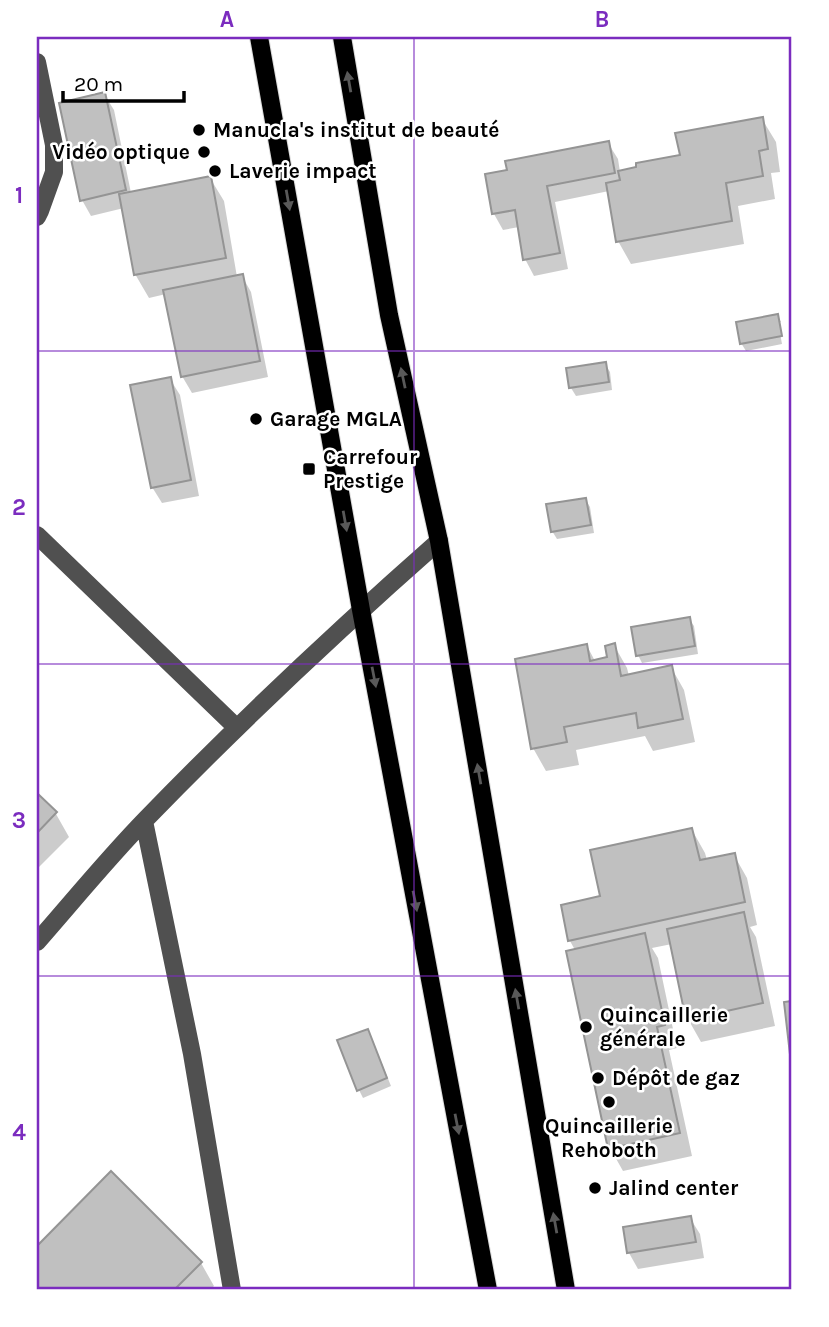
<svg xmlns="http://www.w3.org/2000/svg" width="829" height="1327" font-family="Karla,sans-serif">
<rect width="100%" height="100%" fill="#fff"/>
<!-- shadow -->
<path fill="#0003" d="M 104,94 L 114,110 L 131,193 L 210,178 L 224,201 L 237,277 L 242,276 L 251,292 L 268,377 L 192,393 L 182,376 L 166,294 L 149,298 L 135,274 L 124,208 L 91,216 L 82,200 Z
M 762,119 L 776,142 L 780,172 L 771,173 L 775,199 L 738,206 L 744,244 L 631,264 L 618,241 L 609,191 L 555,202 L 568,269 L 534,276 L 525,259 L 519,227 L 503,230 L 494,214 L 487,175 L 608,143 L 618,159 L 620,172 L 682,156 Z
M 777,316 L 781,322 L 778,322 L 782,344 L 746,351 L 741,343 Z
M 605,364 L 610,372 L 612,390 L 576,396 L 571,388 Z
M 170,379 L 180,395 L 199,496 L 162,503 L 152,487 Z
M 585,499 L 590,507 L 594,533 L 557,539 L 552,531 Z
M 689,619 L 694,626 L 698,654 L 642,663 L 638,655 Z
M 614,645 L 627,668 L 629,676 L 671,667 L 684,690 L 695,742 L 653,751 L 645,736 L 576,750 L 579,765 L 546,771 L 533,748 L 587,646 L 595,661 L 609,659 Z
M 37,795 L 56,814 L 69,837 L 37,869 Z
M 692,830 L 705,853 L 707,860 L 734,855 L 747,878 L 757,925 L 750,927 L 756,937 L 775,1026 L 701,1042 L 688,1019 L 672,944 L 652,948 L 658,958 L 677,1048 L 669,1050 L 692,1156 L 623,1171 L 610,1148 L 575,950 L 570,941 L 602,897 Z
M 372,1039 L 391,1086 L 363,1098 L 359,1090 Z
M 111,1174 L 201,1263 L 214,1286 L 210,1290 L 37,1290 L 37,1249 Z
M 690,1218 L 700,1234 L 704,1258 L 638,1269 L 629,1253 L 625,1228 Z"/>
<!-- building -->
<path fill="#c0c0c0" stroke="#949494" stroke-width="2" d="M 105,92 L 126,190 L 80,201 L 59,103 Z
M 763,117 L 768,149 L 759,151 L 763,176 L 726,183 L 732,221 L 616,242 L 606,183 L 620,180 L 618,171 L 636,167 L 636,163 L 680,155 L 675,133 Z
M 609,141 L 615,173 L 547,186 L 560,253 L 523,260 L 515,210 L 492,214 L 485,174 L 507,170 L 505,161 Z
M 211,176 L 226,258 L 134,275 L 119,194 Z
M 243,274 L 260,361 L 181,377 L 163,290 Z
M 778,314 L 782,336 L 740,344 L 736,322 Z
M 606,362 L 609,382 L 569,388 L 566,368 Z
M 171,377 L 191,480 L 151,488 L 130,385 Z
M 586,498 L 591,525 L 551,532 L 546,504 Z
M 690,617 L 695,646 L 636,656 L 631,627 Z
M 615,643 L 621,676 L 672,665 L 683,719 L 638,728 L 636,713 L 564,727 L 567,742 L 531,749 L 515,659 L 587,644 L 590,661 L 607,657 L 605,646 Z
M 37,793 L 57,812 L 37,833 Z
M 692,828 L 700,860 L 735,853 L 745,902 L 568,941 L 561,905 L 600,896 L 590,850 Z
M 744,912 L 763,1003 L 686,1020 L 667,929 Z
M 645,933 L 665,1025 L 657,1027 L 680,1133 L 608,1149 L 566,951 Z
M 792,1001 L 792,1072 L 784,1002 Z
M 368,1029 L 387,1078 L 357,1091 L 337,1040 Z
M 111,1171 L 202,1262 L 174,1290 L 38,1290 L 37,1246 Z
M 691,1216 L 696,1242 L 627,1253 L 623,1227 Z"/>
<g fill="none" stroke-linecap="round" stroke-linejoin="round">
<defs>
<path id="major" d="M 259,37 L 361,610 L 488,1290
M 342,37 L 389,315 L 439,541 L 566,1290"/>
</defs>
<!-- major casing -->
<use href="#major" stroke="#dbdbdb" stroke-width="20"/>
<!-- minor -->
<path stroke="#505050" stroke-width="18" d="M 37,62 L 54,145 L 54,172 L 40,211 L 37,217
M 37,535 L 237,728
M 144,821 L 192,1054 L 232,1290
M 37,942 C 73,901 108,858 146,819 C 240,722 338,630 439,541"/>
<!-- major -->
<use href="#major" stroke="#000" stroke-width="18"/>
</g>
<!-- one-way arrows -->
<defs><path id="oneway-solid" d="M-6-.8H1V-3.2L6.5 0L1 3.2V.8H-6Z" transform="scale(1.75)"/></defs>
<g fill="#595959">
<use href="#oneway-solid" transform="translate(349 82) rotate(-100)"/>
<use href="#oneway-solid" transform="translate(288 200) rotate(80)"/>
<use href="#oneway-solid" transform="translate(403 378) rotate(-102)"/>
<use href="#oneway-solid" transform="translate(345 521) rotate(80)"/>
<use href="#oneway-solid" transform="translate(374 677) rotate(79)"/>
<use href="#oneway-solid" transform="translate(479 774) rotate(-100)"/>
<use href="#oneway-solid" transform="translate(415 901) rotate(79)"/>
<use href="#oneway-solid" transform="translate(517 999) rotate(-100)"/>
<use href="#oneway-solid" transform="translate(457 1124) rotate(79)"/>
<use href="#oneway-solid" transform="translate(555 1223) rotate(-100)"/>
</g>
<!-- grid -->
<path fill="none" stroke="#7b2cbf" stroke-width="2" stroke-opacity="0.55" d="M 414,37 L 414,1290M 37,351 L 792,351M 37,664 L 792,664M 37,976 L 792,976"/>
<!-- markers -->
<g fill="#000" stroke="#fff" stroke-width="2.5">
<circle cx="199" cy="130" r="7"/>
<circle cx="204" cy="152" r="7"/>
<circle cx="215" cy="171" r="7"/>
<circle cx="256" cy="419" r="7"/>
<rect x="302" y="462" width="14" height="14" rx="3.5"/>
<circle cx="586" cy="1027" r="7"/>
<circle cx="598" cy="1078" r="7"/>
<circle cx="609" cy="1102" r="7"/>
<circle cx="595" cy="1188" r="7"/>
</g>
<g text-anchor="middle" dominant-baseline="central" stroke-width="5" stroke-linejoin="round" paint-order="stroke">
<!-- poi labels -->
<g font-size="21" font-weight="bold" fill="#000" stroke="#fff" text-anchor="start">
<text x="213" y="130">Manucla's institut de beauté</text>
<text x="190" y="152" text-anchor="end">Vidéo optique</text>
<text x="229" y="171">Laverie impact</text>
<text x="270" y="419">Garage MGLA</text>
<text x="323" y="457">Carrefour<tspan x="323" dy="24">Prestige</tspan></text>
<text x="600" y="1015">Quincaillerie<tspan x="600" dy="24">générale</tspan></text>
<text x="612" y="1078">Dépôt de gaz</text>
<text x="609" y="1126" text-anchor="middle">Quincaillerie<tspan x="609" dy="24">Rehoboth</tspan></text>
<text x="609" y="1188">Jalind center</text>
</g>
</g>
<!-- border -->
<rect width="829" height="1327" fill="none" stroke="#ffffff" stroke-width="77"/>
<!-- scale -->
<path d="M63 91v10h121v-10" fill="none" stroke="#000000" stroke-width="3.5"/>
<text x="74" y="91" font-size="21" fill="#000000" stroke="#ffffff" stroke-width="5" paint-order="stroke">20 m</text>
<rect x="38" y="38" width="752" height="1250" fill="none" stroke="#7b2cbf" stroke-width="2.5"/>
<g font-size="23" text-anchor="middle" font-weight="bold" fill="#7b2cbf">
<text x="227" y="27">A</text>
<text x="602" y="27">B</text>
<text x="19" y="203">1</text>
<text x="19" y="515">2</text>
<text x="19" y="828">3</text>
<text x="19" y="1140">4</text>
</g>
</svg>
